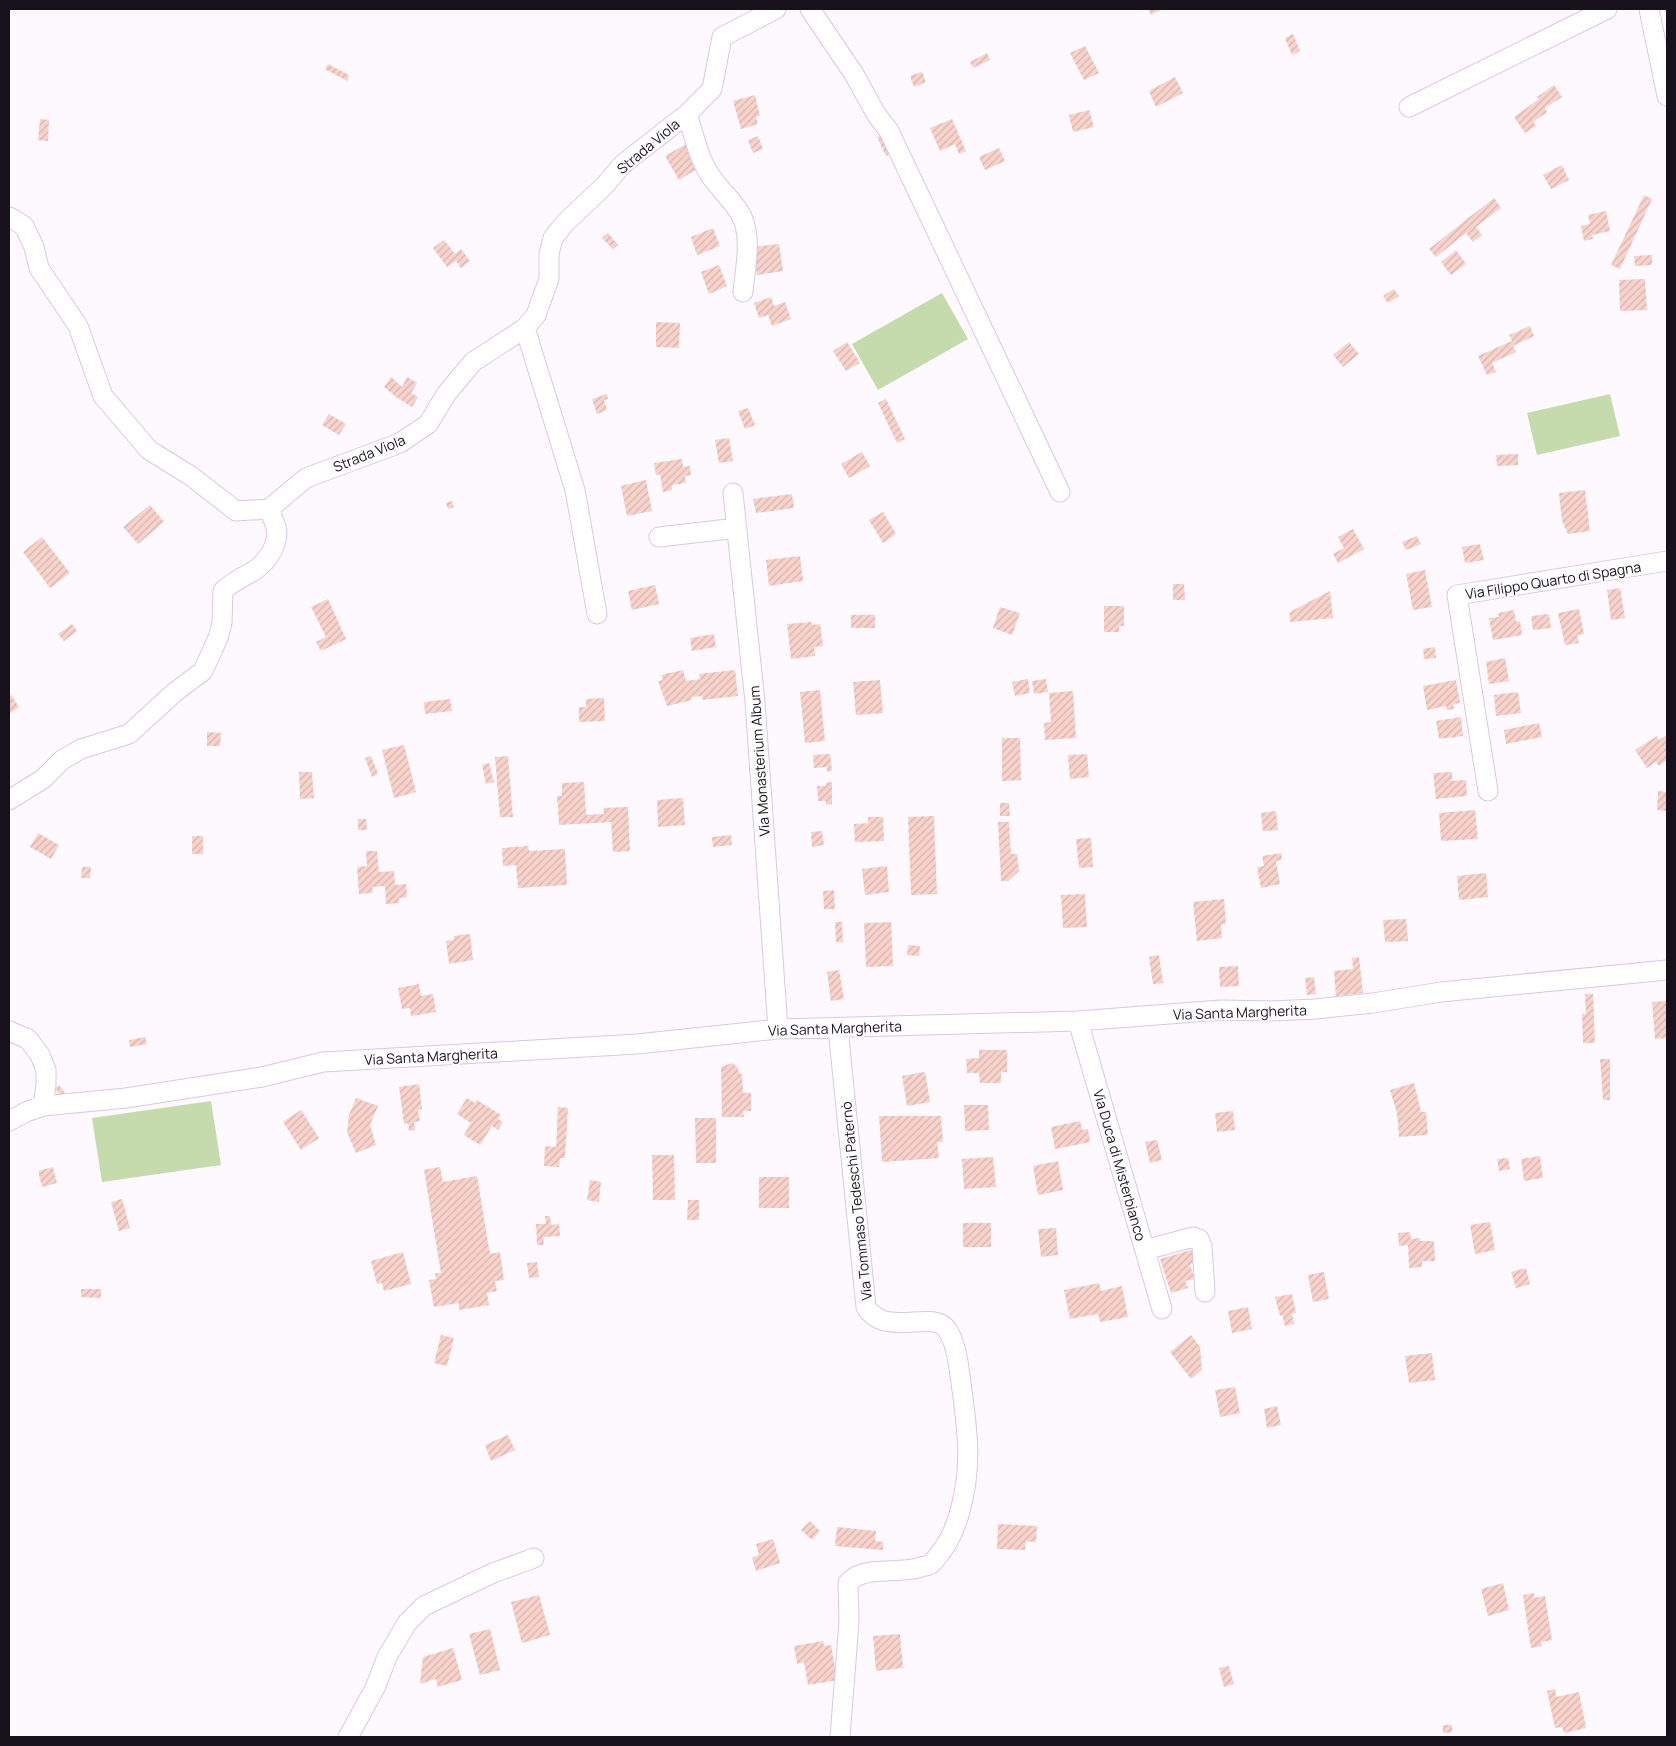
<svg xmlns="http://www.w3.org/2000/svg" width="1676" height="1746" font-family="Manrope,sans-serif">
<defs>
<pattern id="building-hatch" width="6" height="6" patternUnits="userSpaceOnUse" patternTransform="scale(1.25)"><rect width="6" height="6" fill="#f8d3cb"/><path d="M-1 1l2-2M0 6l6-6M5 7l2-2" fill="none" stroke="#d4b4ae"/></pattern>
</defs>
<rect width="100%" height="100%" fill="#fdf9ff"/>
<!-- grass -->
<path fill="#c5dbab" d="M 942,293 L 968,339 L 878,390 L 852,344 Z
M 1610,394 L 1620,436 L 1537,455 L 1527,413 Z
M 211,1101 L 221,1165 L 102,1182 L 92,1118 Z"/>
<!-- building -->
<path fill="url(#building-hatch)" d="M 1148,9 L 1162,9 L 1151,15 Z
M 1293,34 L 1300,51 L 1292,55 L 1285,38 Z
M 1085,46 L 1099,73 L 1084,80 L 1070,53 Z
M 987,53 L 990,60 L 973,68 L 970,62 Z
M 328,64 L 349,75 L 347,81 L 325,69 Z
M 922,72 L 926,82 L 914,87 L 910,76 Z
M 1175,77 L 1183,93 L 1156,107 L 1149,91 Z
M 1554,85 L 1562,97 L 1545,108 L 1547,112 L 1533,122 L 1536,126 L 1525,133 L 1514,117 L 1539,99 L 1537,97 Z
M 755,95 L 760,116 L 756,117 L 758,124 L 741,129 L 733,101 Z
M 1089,110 L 1094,127 L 1073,132 L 1069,115 Z
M 40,119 L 49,120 L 48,141 L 38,140 Z
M 952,119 L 966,151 L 959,154 L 955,144 L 940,151 L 930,128 Z
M 885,133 L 894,152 L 886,156 L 877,137 Z
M 758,136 L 763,149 L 753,153 L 748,140 Z
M 686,144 L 700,167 L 679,180 L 665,156 Z
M 999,148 L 1005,161 L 985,170 L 979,157 Z
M 1562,165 L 1569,180 L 1551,189 L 1543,175 Z
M 1644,195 L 1652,199 L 1620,269 L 1611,265 Z
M 1494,198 L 1501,208 L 1476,227 L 1482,235 L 1473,242 L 1466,233 L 1436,257 L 1429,249 Z
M 1606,211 L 1610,231 L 1592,235 L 1593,239 L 1584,241 L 1581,226 L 1590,224 L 1588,215 Z
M 713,228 L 720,246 L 697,255 L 691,237 Z
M 608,233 L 618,245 L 613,249 L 602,238 Z
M 444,240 L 455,254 L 461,249 L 470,261 L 461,268 L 456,261 L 447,267 L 433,248 Z
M 779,244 L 783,271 L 757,275 L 753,247 Z
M 1456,250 L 1466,264 L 1451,275 L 1441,262 Z
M 1652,255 L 1652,265 L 1635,266 L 1634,256 Z
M 719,265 L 727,286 L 709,294 L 701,272 Z
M 1645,279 L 1647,310 L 1620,311 L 1619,280 Z
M 1394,289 L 1399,296 L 1388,303 L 1383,296 Z
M 771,297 L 774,306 L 785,302 L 791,319 L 772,326 L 768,315 L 759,318 L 754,303 Z
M 656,322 L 680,323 L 679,348 L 656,347 Z
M 1530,326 L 1534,336 L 1513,346 L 1516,352 L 1492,363 L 1496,372 L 1487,375 L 1478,356 L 1512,341 L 1509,335 Z
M 847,342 L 860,363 L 846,371 L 833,351 Z
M 1349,342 L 1359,354 L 1343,367 L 1333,355 Z
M 391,377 L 402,387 L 407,377 L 417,383 L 411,393 L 418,397 L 412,407 L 396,397 L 384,387 Z
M 607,394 L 608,399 L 604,400 L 607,410 L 597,414 L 592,399 Z
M 886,399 L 905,439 L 897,443 L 878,403 Z
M 748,408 L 755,425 L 745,429 L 738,411 Z
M 329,414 L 346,424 L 339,435 L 322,425 Z
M 729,438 L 733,461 L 719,463 L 715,440 Z
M 862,452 L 870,466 L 849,478 L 841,464 Z
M 1518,454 L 1518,465 L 1497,466 L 1496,455 Z
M 682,459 L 683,467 L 690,466 L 691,475 L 685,476 L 686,483 L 672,485 L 672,490 L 663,492 L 660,474 L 656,475 L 654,463 Z
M 646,480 L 652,511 L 627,516 L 621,486 Z
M 1585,490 L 1590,531 L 1568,534 L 1562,521 L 1559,493 Z
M 792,494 L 794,508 L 756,513 L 753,499 Z
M 452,501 L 454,507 L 448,509 L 446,503 Z
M 150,505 L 164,522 L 138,544 L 123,527 Z
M 883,512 L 896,534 L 883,543 L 869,520 Z
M 1353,529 L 1364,549 L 1338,563 L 1333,554 L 1344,548 L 1338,537 Z
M 1417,536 L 1421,544 L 1406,550 L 1402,542 Z
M 42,537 L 70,573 L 50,588 L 23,552 Z
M 1480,544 L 1484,560 L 1465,563 L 1462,547 Z
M 800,556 L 803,581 L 769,586 L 766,560 Z
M 1425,570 L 1432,607 L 1413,610 L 1406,574 Z
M 1173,584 L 1184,584 L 1185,600 L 1173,600 Z
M 655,585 L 659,604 L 632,610 L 628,591 Z
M 1620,588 L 1625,618 L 1611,620 L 1607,590 Z
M 1330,591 L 1333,618 L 1290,622 L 1290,612 Z
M 328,599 L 346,639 L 321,651 L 316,642 L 326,637 L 311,607 Z
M 1104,606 L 1124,606 L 1124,626 L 1119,626 L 1119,632 L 1104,632 Z
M 1000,607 L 1020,613 L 1012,635 L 993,628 Z
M 1579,609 L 1584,634 L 1577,635 L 1579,643 L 1565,645 L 1558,613 Z
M 1514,610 L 1516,622 L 1520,621 L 1522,635 L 1493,640 L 1489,618 L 1499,617 L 1498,613 Z
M 1549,614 L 1551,628 L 1533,630 L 1531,616 Z
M 851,615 L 875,615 L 875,628 L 851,628 Z
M 812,622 L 812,625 L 820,624 L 823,646 L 814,647 L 815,656 L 791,659 L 787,624 Z
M 72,624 L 77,631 L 64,641 L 58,634 Z
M 714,634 L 716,647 L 692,651 L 690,638 Z
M 1435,647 L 1436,658 L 1424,659 L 1423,649 Z
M 1505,658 L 1509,681 L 1489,684 L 1486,662 Z
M 683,670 L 686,681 L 700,679 L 699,674 L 735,670 L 738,696 L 703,700 L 702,696 L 691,697 L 692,700 L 667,706 L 658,681 L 663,680 L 661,675 Z
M 1028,679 L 1030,693 L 1015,696 L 1012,682 Z
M 1046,679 L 1048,692 L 1034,694 L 1032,681 Z
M 880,680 L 883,713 L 856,715 L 853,682 Z
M 1456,680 L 1460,703 L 1453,704 L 1454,709 L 1447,710 L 1446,706 L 1427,710 L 1423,686 Z
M 820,690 L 825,741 L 805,743 L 800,692 Z
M 1073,691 L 1076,738 L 1045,740 L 1044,723 L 1051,722 L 1049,693 Z
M 1518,692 L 1521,713 L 1496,716 L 1494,695 Z
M 11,695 L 19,707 L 9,714 L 9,697 Z
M 604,698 L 605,721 L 579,722 L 579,707 L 586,707 L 586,699 Z
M 450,699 L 452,711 L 425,714 L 424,702 Z
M 1461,717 L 1463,736 L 1439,739 L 1436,721 Z
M 1539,723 L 1542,737 L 1506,744 L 1504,730 Z
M 207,732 L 221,733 L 220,746 L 207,746 Z
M 1667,735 L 1667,760 L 1659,766 L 1656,762 L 1647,768 L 1635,750 L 1657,736 L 1659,740 Z
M 1002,738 L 1020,738 L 1021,780 L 1002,781 Z
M 404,745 L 416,792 L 394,798 L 382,750 Z
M 830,754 L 832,771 L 827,772 L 827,767 L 814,768 L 813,755 Z
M 1087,754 L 1089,777 L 1070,779 L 1068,755 Z
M 371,756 L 378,774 L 372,777 L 365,758 Z
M 508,756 L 513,817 L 500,817 L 495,757 Z
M 489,763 L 494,782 L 486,784 L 482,765 Z
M 299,772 L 312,772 L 314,798 L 300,799 Z
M 1452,772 L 1452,781 L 1466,780 L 1467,796 L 1436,799 L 1433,773 Z
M 584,782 L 586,815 L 604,814 L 603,808 L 628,807 L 630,851 L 613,852 L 611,822 L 559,825 L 557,796 L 562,796 L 562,783 Z
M 832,782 L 832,804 L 826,805 L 826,801 L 818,801 L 817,786 L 826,786 L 826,783 Z
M 1658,791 L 1666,792 L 1667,811 L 1657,810 Z
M 683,798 L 685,825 L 658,827 L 657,800 Z
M 1000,803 L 1009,803 L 1010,816 L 1000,816 Z
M 1475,810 L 1478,839 L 1441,841 L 1439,813 Z
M 1276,811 L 1278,830 L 1263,831 L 1261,813 Z
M 934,816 L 937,894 L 911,895 L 908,817 Z
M 868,817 L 883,817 L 884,841 L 855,842 L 854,824 L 868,823 Z
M 358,819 L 366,819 L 367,830 L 358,830 Z
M 998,822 L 1009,822 L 1011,854 L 1017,854 L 1019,871 L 1008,881 L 1001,881 Z
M 822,831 L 824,845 L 812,847 L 811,832 Z
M 38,833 L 59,845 L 51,859 L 30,847 Z
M 731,835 L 732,845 L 713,847 L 712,837 Z
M 192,836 L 203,836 L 203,854 L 192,854 Z
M 1091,838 L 1093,867 L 1079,868 L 1076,839 Z
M 528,846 L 529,851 L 565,849 L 567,885 L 518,888 L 516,865 L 503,866 L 502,848 Z
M 366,851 L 377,851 L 379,872 L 394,871 L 395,885 L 406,884 L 407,897 L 399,898 L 399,903 L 386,904 L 385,886 L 372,887 L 373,893 L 359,894 L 357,867 L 367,866 Z
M 1281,853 L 1282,860 L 1276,861 L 1280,884 L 1261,888 L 1257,867 L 1264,866 L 1262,856 Z
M 887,866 L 889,892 L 865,895 L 862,869 Z
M 82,867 L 91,867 L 90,878 L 81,878 Z
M 1486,873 L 1488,897 L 1459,900 L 1457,876 Z
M 834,890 L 835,909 L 824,909 L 823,891 Z
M 1085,894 L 1087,927 L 1063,928 L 1061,895 Z
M 1224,899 L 1226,924 L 1221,924 L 1222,938 L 1197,941 L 1193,902 Z
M 1406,919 L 1408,941 L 1385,942 L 1383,920 Z
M 835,922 L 842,922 L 843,942 L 836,942 Z
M 891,922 L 893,966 L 866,967 L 864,923 Z
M 470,934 L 473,960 L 449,964 L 446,941 L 454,940 L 454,936 Z
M 908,945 L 920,946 L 919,956 L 907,955 Z
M 1159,955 L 1163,983 L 1153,984 L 1149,957 Z
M 1359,957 L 1363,993 L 1336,996 L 1334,971 L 1353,969 L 1352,958 Z
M 1238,966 L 1239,986 L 1220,987 L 1219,967 Z
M 839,970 L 844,999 L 831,1001 L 827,972 Z
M 1314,977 L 1316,994 L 1307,995 L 1305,978 Z
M 419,984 L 421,996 L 433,994 L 436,1012 L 411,1016 L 410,1008 L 402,1009 L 398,988 Z
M 1585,994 L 1593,994 L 1595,1043 L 1583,1043 L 1582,1014 L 1586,1014 Z
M 1667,1001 L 1667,1038 L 1655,1039 L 1652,1002 Z
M 145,1037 L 147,1044 L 130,1047 L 129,1040 Z
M 979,1050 L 1007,1050 L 1007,1072 L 1001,1072 L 1001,1083 L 980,1083 L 979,1073 L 967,1073 L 966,1059 L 979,1058 Z
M 1600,1059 L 1610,1059 L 1610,1100 L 1603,1100 Z
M 732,1063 L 737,1067 L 740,1074 L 742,1074 L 743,1093 L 751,1093 L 751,1111 L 743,1111 L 744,1117 L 722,1117 L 721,1067 Z
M 925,1072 L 930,1102 L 907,1106 L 902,1076 Z
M 1414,1083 L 1421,1112 L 1426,1112 L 1428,1135 L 1399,1137 L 1397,1113 L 1390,1090 Z
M 419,1084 L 422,1109 L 418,1110 L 420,1121 L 414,1122 L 415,1130 L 409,1131 L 408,1123 L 404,1124 L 399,1087 Z
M 59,1085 L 65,1093 L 61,1097 L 55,1088 Z
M 356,1098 L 378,1106 L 370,1125 L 376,1145 L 356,1153 L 347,1132 L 349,1115 Z
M 467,1098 L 475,1103 L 477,1100 L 501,1115 L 498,1119 L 503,1122 L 498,1130 L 492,1126 L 480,1145 L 464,1135 L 471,1123 L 457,1114 Z
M 964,1105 L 988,1105 L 989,1130 L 965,1131 Z
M 558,1107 L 568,1108 L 565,1158 L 560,1158 L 559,1167 L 544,1166 L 545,1146 L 556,1147 Z
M 301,1110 L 319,1138 L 301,1150 L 283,1122 Z
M 1233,1111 L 1235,1130 L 1217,1132 L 1215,1113 Z
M 879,1116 L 941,1116 L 943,1142 L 937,1142 L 939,1158 L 882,1162 Z
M 695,1118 L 716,1118 L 716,1163 L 696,1163 Z
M 1080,1121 L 1082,1130 L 1088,1129 L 1090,1142 L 1055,1149 L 1051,1127 Z
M 1157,1140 L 1162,1160 L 1150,1163 L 1145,1142 Z
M 652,1155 L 674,1155 L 675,1200 L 653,1200 Z
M 1540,1156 L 1543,1178 L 1524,1181 L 1521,1159 Z
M 993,1157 L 996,1187 L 964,1189 L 962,1159 Z
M 1508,1158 L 1510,1169 L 1499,1171 L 1497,1159 Z
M 1058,1161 L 1063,1190 L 1038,1195 L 1033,1166 Z
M 53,1167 L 57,1183 L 42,1187 L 38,1171 Z
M 440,1167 L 443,1182 L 477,1176 L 490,1254 L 500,1252 L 504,1280 L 495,1281 L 497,1291 L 487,1293 L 489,1305 L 459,1310 L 459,1303 L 434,1307 L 429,1280 L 436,1279 L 435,1273 L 441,1273 L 424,1170 Z
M 759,1177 L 789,1177 L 789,1208 L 759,1208 Z
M 590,1180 L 601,1182 L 599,1202 L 587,1200 Z
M 122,1199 L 130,1228 L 119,1231 L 111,1202 Z
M 688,1200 L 699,1200 L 699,1220 L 687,1220 Z
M 545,1216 L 550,1216 L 551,1225 L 559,1224 L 560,1236 L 543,1237 L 544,1245 L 537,1245 L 536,1224 L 546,1224 Z
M 1490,1222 L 1495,1250 L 1475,1254 L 1470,1225 Z
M 963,1223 L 991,1223 L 991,1247 L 963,1247 Z
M 1056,1228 L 1058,1255 L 1041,1257 L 1038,1229 Z
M 1410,1232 L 1411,1239 L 1420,1238 L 1420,1241 L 1434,1241 L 1435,1261 L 1422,1261 L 1422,1267 L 1409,1268 L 1408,1245 L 1399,1246 L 1398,1233 Z
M 1194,1249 L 1198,1262 L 1190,1265 L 1195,1279 L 1185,1281 L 1188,1288 L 1171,1293 L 1160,1259 Z
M 403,1252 L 411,1284 L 384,1291 L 382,1283 L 377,1284 L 371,1261 Z
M 537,1262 L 539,1277 L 529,1278 L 527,1263 Z
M 1526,1268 L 1530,1284 L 1516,1288 L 1511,1272 Z
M 1324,1272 L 1329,1299 L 1313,1302 L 1308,1275 Z
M 1099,1283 L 1101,1291 L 1122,1286 L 1128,1317 L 1100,1322 L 1098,1314 L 1070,1319 L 1064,1290 Z
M 81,1289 L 101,1289 L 101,1298 L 81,1297 Z
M 1292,1294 L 1296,1313 L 1292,1314 L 1294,1324 L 1285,1326 L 1282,1315 L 1280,1316 L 1275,1297 Z
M 1248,1307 L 1252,1329 L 1232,1333 L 1228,1311 Z
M 441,1335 L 454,1338 L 447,1366 L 434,1363 Z
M 1191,1335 L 1200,1347 L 1202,1370 L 1191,1379 L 1170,1352 Z
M 1432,1353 L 1435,1380 L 1409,1383 L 1405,1356 Z
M 1235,1387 L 1240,1413 L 1220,1417 L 1215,1390 Z
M 1277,1406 L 1281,1425 L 1267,1428 L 1264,1409 Z
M 508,1435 L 515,1450 L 491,1461 L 485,1445 Z
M 810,1521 L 820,1531 L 812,1540 L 801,1530 Z
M 998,1524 L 1037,1526 L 1036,1542 L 1026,1541 L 1025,1550 L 997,1549 Z
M 837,1527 L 876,1531 L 875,1541 L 883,1542 L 883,1550 L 835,1546 Z
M 773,1539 L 780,1563 L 756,1571 L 752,1558 L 759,1555 L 756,1544 Z
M 1503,1583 L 1509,1610 L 1488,1616 L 1481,1589 Z
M 1534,1593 L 1534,1598 L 1545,1596 L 1552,1640 L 1541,1642 L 1542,1646 L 1531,1648 L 1523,1595 Z
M 539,1595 L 550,1635 L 522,1643 L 511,1602 Z
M 490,1629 L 500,1670 L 480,1675 L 469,1634 Z
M 900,1634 L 903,1668 L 876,1671 L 873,1636 Z
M 823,1641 L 824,1646 L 831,1645 L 837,1680 L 808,1685 L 804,1662 L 797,1664 L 794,1646 Z
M 453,1648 L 462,1680 L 438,1687 L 436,1679 L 420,1684 L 423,1657 Z
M 1229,1666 L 1234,1684 L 1224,1687 L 1219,1668 Z
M 1555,1689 L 1556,1697 L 1579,1692 L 1586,1728 L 1564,1733 L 1562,1727 L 1555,1728 L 1547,1691 Z
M 1443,1725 L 1452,1725 L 1452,1732 L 1443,1733 Z"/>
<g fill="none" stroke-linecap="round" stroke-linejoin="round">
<defs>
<path id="minor" d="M 810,9 L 854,74 L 876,114 L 889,131 L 1060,492
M 1649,9 L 1667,96
M 1409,107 L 1607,9
M 687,114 C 694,134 698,157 710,175 C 720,191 738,204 744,222 C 751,244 745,270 743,292
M 9,217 L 13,219 L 24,226 L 34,247 L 39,268 L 78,326 L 103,396 L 149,450 L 191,476 L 236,511 L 269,509
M 525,328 L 575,490 L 597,614
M 733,493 L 755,702 L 778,1029
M 659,537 L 737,528
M 1488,791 L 1457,595 L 1667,561
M 9,800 L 43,779 L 62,760 L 81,749 L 129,734 L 175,692 L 203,671 L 218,638 L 222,623 L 223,591 C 234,580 243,578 255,570 C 268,561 280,543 276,527 C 274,521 271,514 269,509 L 306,478 L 400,443 L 428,424 L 447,393 L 473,362 L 525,328 L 536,315 L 549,279 L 549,254 L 553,238 L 565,223 L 604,186 L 623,164 L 687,114 L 712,89 L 722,37 L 776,9
M 1078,1021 L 1162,1309
M 838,1028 L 866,1307 C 885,1338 931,1310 946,1328 C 958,1344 959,1371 962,1390 C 968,1434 972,1468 960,1511 C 956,1526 951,1539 941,1552 C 938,1555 935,1561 931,1564 C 929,1566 924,1566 921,1567 C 900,1574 876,1567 857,1576 C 854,1577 851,1580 848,1583 L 849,1622 L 840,1737
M 9,1031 L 28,1039 L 40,1055 L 46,1070 L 46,1085 L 43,1106
M 9,1121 L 26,1112 L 43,1106 L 126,1098 L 262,1077 L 323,1062 L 637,1044 L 778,1029 L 1078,1021 L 1221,1010 L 1271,1011 L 1315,1009 L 1373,1003 L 1441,992 L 1667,970
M 1145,1250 L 1193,1237 L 1199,1239 L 1202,1246 L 1205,1292
M 348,1737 L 375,1688 L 387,1657 L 407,1623 L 424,1606 L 493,1573 L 534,1558"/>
</defs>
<!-- minor casing -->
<use href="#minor" stroke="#dac7e4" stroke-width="21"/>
<!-- minor -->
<use href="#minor" stroke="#fff" stroke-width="19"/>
</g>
<g text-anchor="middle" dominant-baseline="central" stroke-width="4" stroke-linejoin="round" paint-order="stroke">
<!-- street labels -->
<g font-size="14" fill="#17111b" stroke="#fff">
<text transform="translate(648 146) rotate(-40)">Strada Viola</text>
<text transform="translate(369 453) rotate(-22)">Strada Viola</text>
<text transform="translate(1553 580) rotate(-9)">Via Filippo Quarto di Spagna</text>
<text transform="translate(759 761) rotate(-94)">Via Monasterium Album</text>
<text transform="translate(1240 1012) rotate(-2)">Via Santa Margherita</text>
<text transform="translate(835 1028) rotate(-2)">Via Santa Margherita</text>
<text transform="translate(431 1056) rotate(-3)">Via Santa Margherita</text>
<text transform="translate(1120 1165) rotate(74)">Via Duca di Misterbianco</text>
<text transform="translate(856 1201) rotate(-96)">Via Tommaso Tedeschi Paternò</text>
</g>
</g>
<!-- border -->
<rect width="1676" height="1746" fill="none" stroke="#17111b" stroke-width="20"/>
</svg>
